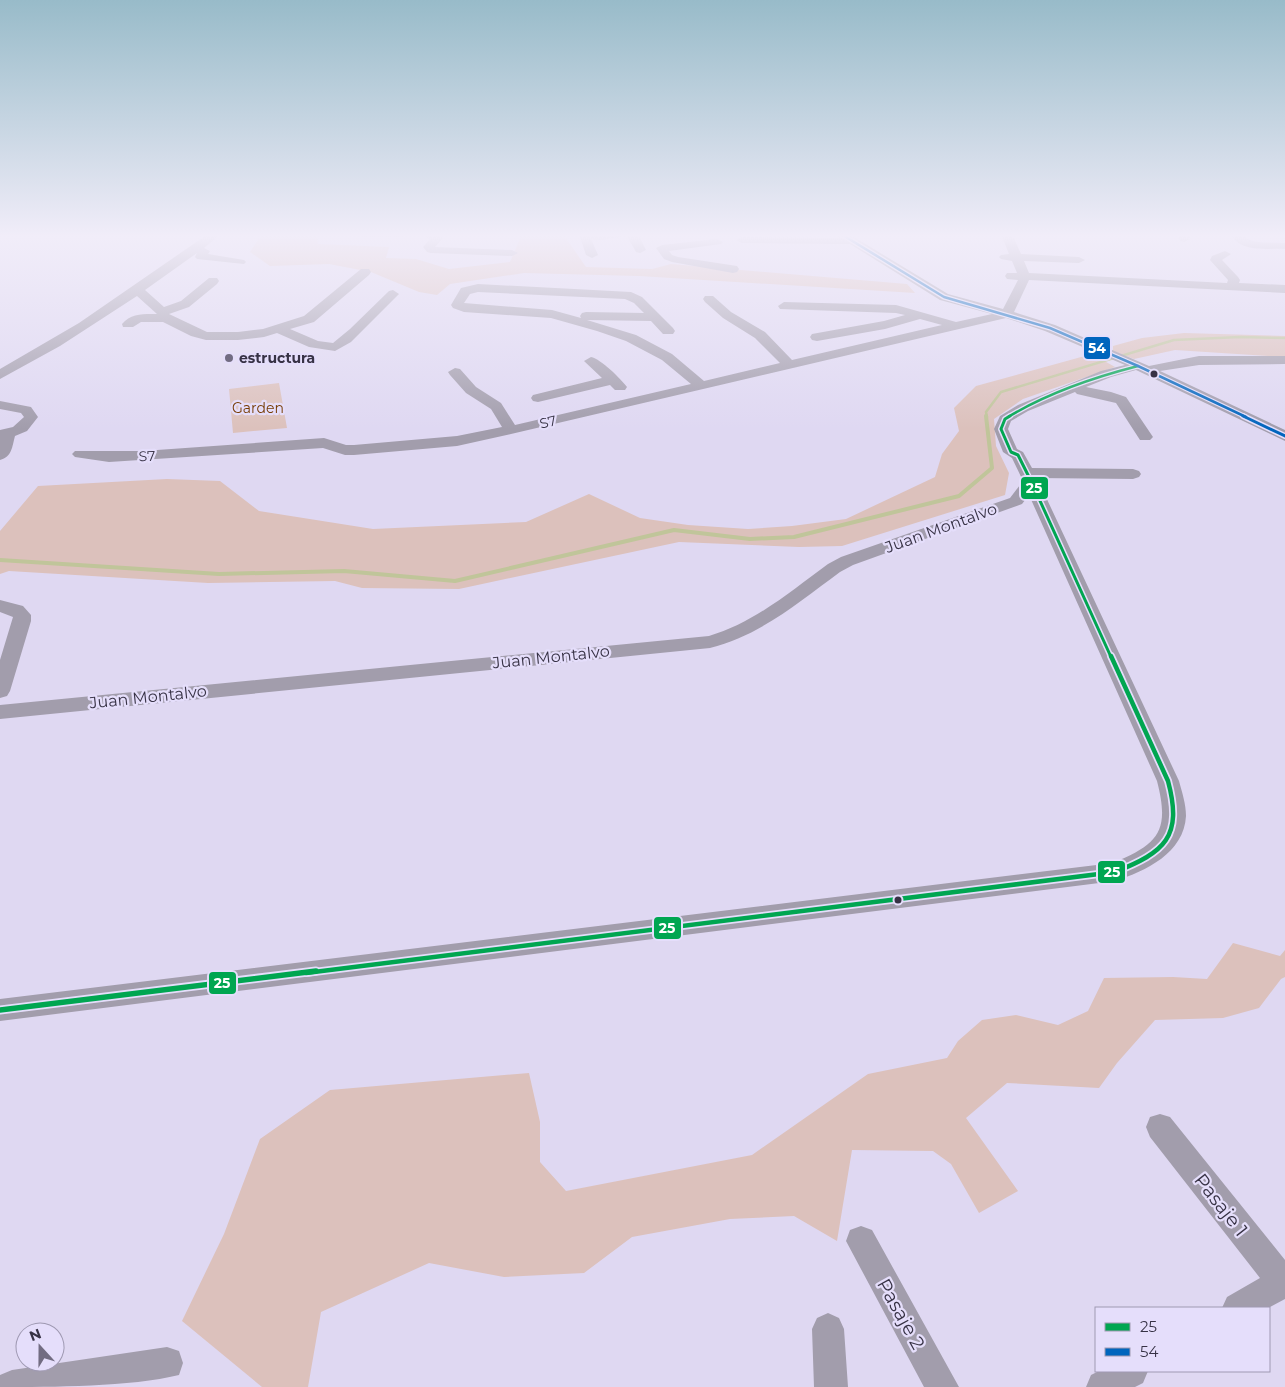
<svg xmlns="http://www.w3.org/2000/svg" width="1285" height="1387" font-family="Montserrat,sans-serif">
<rect width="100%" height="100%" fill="#dfd8f2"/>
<!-- green -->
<path fill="#dcc1bc" d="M 262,234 L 317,234 L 318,244 L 389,247 L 386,258 L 416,259 L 449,269 L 510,262 L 522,234 L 563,234 L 586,267 L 652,269 L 671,264 L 907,284 L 915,293 L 639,276 L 524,273 L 450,284 L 437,295 L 419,292 L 371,272 L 329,264 L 270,266 L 250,252 Z
M 1184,333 L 1285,336 L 1285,357 L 1175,350 L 1134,359 L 1113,351 L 1113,346 L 1142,338 Z
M 1092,354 L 1115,367 L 1023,399 L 994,419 L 996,446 L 1009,473 L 1005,495 L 842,546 L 799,547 L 679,542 L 459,589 L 362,588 L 335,581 L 208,583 L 9,571 L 0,574 L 0,531 L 38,486 L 167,479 L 220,481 L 259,511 L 373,529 L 526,522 L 589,494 L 640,518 L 688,525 L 748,529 L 792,526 L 846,519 L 935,477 L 942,454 L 959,431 L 954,408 L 976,386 Z
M 279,383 L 287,428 L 233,433 L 229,389 Z
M 1233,943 L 1280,956 L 1285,950 L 1285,977 L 1281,979 L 1259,1008 L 1223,1018 L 1155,1020 L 1117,1063 L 1099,1088 L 1007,1083 L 966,1118 L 1018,1191 L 979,1213 L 951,1164 L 933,1151 L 852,1150 L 837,1241 L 794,1216 L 730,1219 L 632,1237 L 584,1273 L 504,1277 L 429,1263 L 321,1312 L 308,1387 L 262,1387 L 182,1321 L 224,1234 L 260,1139 L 330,1090 L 529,1073 L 540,1122 L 540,1162 L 566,1191 L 752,1155 L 868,1074 L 947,1058 L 958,1041 L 982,1020 L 1016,1015 L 1058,1025 L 1088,1011 L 1104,978 L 1173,977 L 1207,979 Z"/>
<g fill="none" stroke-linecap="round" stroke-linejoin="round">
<!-- stream-far1 -->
<path stroke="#c0c59a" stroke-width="2.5" d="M 987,417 L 986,412 L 1001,392 L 1174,340 L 1240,337 L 1285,338"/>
<!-- stream -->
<path stroke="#c0c59a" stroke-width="4" d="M 0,560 L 219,574 L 344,571 L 455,581 L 674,530 L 750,539 L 794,537 L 959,496 L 992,468 L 986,416"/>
<!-- minor -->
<path fill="#a29dac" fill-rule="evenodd" d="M 208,234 L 221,234 L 204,248 L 210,251 L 208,254 L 244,260 L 246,262 L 244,264 L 197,259 L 195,257 L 197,253 L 145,290 L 164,307 L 181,301 L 209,278 L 217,278 L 219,281 L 217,284 L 189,307 L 169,314 L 207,332 L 238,332 L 263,329 L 304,316 L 361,269 L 369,269 L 371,272 L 369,275 L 314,322 L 290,329 L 318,341 L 333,343 L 350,329 L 389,291 L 393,290 L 399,294 L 351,342 L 335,351 L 309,347 L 277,333 L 264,337 L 238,340 L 206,340 L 191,336 L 163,322 L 141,322 L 133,327 L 123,327 L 122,324 C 131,313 144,314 157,314 L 137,296 L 60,346 L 0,379 L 0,369 L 79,323 Z
M 357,234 L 406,234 L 401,237 L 362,237 Z
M 420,234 L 441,236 L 443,238 L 435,247 L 512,250 L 518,253 L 512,256 L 431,253 L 427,252 L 423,247 L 430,239 Z
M 579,234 L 638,234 L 646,250 L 640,253 L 636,252 L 627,236 L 600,240 L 591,239 L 598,255 L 592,258 L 586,255 Z
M 836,234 L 849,234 L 948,294 L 1003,309 L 1018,280 L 1007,279 L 1005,276 L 1007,273 L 1017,273 L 1012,261 L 1001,259 L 999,257 L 1001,255 L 1009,254 L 1001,234 L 1012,234 L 1021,254 L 1079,257 L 1085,260 L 1079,263 L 1024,261 L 1029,273 L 1227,283 L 1228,280 L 1210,260 L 1212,256 L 1225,251 L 1231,254 L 1222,260 L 1238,277 L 1240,280 L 1239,283 L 1285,285 L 1285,293 L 1029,280 L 1014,312 L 1055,325 L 1149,366 L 1199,356 L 1285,356 L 1285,364 L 1199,365 L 1160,371 L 1285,430 L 1285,441 L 1136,370 L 1111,377 L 1086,387 L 1111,392 L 1126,397 L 1153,437 L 1150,440 L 1140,440 L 1116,403 L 1077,394 L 1075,392 L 1028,411 L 1011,421 L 1008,429 L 1017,449 L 1023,452 L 1032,468 L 1133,469 L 1139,471 L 1141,474 L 1139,477 L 1133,479 L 1037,478 L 1179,781 C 1182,792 1186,804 1186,816 C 1184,853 1146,871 1115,881 L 0,1021 L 0,999 L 1113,863 C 1159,844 1170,831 1157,781 L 1029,495 L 1022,504 L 853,565 L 840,572 C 799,602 761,635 710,648 L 0,719 L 0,705 L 709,636 C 754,623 791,591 828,564 L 841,557 L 1010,498 L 1023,481 L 1012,458 L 1003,452 L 994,429 L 1000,416 L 1018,405 L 1101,371 L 1125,365 L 1045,331 L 1006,318 L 511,434 L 457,446 L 354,455 L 345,455 L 323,448 L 109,462 L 75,457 L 72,454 L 75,451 L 143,451 L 324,438 L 346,445 L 354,445 L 457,436 L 502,427 L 491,409 L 466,393 L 450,375 L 448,372 L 455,368 L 460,369 L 476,387 L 501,403 L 515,425 L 691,384 L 662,360 L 626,341 L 597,331 L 551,318 L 464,312 L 453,308 L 451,305 L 461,288 L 478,284 L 631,292 L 642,297 L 673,328 L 675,331 L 673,334 L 663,334 L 651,321 L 587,320 L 636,335 L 672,354 L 704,381 L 780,363 L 755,338 L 723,318 L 705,302 L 703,299 L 705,296 L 713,296 L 731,312 L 765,332 L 792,360 L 942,325 L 920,319 L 885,329 L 817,341 L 812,340 L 810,337 L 812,334 L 884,321 L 905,315 L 896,313 L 780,309 L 778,306 L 784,302 L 896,305 L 956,322 L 992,314 L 940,300 L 850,244 L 742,243 L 736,240 L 742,237 L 839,238 ZM 478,292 L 625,299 L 634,303 L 644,313 L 586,312 L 582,313 L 580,316 L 581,318 L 552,310 L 464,303 L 470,294 Z
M 1177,234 L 1188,234 L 1190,239 L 1184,242 L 1180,241 Z
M 1231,234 L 1242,234 C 1248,245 1273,242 1285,243 L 1285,249 C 1267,248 1240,253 1231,234 Z
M 717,239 L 723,242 L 721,244 L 669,251 L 672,255 L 678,257 L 737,266 L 739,269 L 737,272 L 733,273 L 672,262 L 664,259 L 656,248 L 662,245 Z
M 591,357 C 601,359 621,379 627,387 L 625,390 L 615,390 L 610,385 L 538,402 L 533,401 L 531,398 L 533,395 L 602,378 L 584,361 Z
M 0,401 L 31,407 L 38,417 L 27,431 L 15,436 C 12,447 12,457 0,460 L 0,430 L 13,427 L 24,417 L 21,413 L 0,409 Z
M 0,600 L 23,606 L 31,615 L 31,621 L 10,691 L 7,696 L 0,698 L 0,660 L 13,617 L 0,612 Z
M 1160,1114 L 1170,1117 L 1285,1260 L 1285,1299 L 1268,1308 L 1222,1308 L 1227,1297 L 1260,1278 L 1150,1137 L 1146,1127 L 1150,1117 Z
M 861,1226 L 872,1230 L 959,1387 L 924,1387 L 846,1241 L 850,1230 Z
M 828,1313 L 839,1318 L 844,1329 L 848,1387 L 814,1387 L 812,1329 L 817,1318 Z
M 167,1347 L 179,1351 L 183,1363 L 179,1375 C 131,1387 52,1387 0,1387 L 0,1375 L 12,1370 Z
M 1099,1371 L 1148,1371 L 1143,1383 L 1135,1387 L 1086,1387 L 1091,1375 Z"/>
<defs>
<path id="bus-1-far3" d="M 1008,417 C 1046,394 1095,377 1138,366"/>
<path id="bus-1-far2" d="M 1010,416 L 1005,419 L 1001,429 L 1011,452 L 1018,455 L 1031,481 L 1111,657"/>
<path id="bus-1-far1" d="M 306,973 L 1115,872 C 1165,852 1183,837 1168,781 L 1111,656"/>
<path id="bus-1" d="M 0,1010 L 316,971"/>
<path id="bus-2-far1" d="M 841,234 L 944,297 L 1050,328 L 1138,366 L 1246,417"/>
<path id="bus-2" d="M 1243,416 L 1285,436"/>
</defs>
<!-- bus-1-far3 casing -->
<use href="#bus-1-far3" stroke="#e5defb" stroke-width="5"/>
<!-- bus-1-far2 casing -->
<use href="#bus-1-far2" stroke="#e5defb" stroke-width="6"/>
<!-- bus-1-far1 casing -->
<use href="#bus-1-far1" stroke="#e5defb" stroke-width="8"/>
<!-- bus-1 casing -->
<use href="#bus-1" stroke="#e5defb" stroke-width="9"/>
<!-- bus-2-far1 casing -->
<use href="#bus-2-far1" stroke="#e5defb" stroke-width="5"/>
<!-- bus-2 casing -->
<use href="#bus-2" stroke="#e5defb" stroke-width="6"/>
<!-- bus-1-far3 -->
<use href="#bus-1-far3" stroke="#00a651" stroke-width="2.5"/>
<!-- bus-1-far2 -->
<use href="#bus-1-far2" stroke="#00a651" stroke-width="3"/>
<!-- bus-1-far1 -->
<use href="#bus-1-far1" stroke="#00a651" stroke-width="4.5"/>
<!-- bus-1 -->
<use href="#bus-1" stroke="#00a651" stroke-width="5.5"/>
<!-- bus-2-far1 -->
<use href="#bus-2-far1" stroke="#0065bd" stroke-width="2.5"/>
<!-- bus-2 -->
<use href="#bus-2" stroke="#0065bd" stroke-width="3"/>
</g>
<!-- sky -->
<linearGradient id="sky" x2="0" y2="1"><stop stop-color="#98bbc9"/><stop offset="0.55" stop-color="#f1edf9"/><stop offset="1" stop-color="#f1edf9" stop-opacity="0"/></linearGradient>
<rect width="1285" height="429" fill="url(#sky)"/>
<!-- markers -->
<circle fill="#726c82" stroke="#e5defb" stroke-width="2" cx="229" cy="358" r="5"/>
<g fill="#373245" stroke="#e5defb" stroke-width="2">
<circle cx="1154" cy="374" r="4.5"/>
<circle cx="898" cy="900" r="4.5"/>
</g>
<g text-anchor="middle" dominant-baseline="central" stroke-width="4.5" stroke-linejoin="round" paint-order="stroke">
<!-- far-poi labels -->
<g font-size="14" font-weight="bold" fill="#373245" stroke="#e5defb" text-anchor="start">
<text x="239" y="358">estructura</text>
</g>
<!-- far-park labels -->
<g font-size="14" fill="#763b02" stroke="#e5defb">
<text x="258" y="408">Garden</text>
</g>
<!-- far-street labels -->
<g font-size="14" fill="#373245" stroke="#e5defb">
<text transform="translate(548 422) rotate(-14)">S7</text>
<text transform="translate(147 456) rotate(-2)">S7</text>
</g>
<!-- street labels -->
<g font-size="16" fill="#373245" stroke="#e5defb">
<text transform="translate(941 528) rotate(-20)">Juan Montalvo</text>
<text transform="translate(551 657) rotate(-6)">Juan Montalvo</text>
<text transform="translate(148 697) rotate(-6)">Juan Montalvo</text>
</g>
<!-- near-street labels -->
<g font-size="19" fill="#373245" stroke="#e5defb">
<text transform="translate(1221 1205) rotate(52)">Pasaje 1</text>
<text transform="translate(901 1314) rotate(61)">Pasaje 2</text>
</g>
</g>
<g stroke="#e5defb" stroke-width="2">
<rect x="1083" y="336" width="28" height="24" rx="5" fill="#0065bd"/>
<rect x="1020" y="476" width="29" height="24" rx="5" fill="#00a651"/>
<rect x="1097" y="860" width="29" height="24" rx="5" fill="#00a651"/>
<rect x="653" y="916" width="29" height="24" rx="5" fill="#00a651"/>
<rect x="208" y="971" width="29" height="24" rx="5" fill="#00a651"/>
</g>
<g font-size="14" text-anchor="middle" font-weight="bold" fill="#fff">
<text x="1097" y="353">54</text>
<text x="1034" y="493">25</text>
<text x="1112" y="877">25</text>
<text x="667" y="933">25</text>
<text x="222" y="988">25</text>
</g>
<!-- legend -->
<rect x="1095" y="1307" width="175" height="65" fill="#e5defb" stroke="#9f99b2"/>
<rect x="1105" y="1323" width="25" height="8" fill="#00a651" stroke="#9f99b2"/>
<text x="1140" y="1332" font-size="15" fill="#373245">25</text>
<rect x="1105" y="1348" width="25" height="8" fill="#0065bd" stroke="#9f99b2"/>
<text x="1140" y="1357" font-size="15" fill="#373245">54</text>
<!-- north arrow -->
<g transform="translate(40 1347) rotate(339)"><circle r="24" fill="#e5defb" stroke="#9f99b2"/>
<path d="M0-4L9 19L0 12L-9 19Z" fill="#726c82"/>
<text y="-8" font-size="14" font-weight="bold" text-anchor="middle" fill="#373245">N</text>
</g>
</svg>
